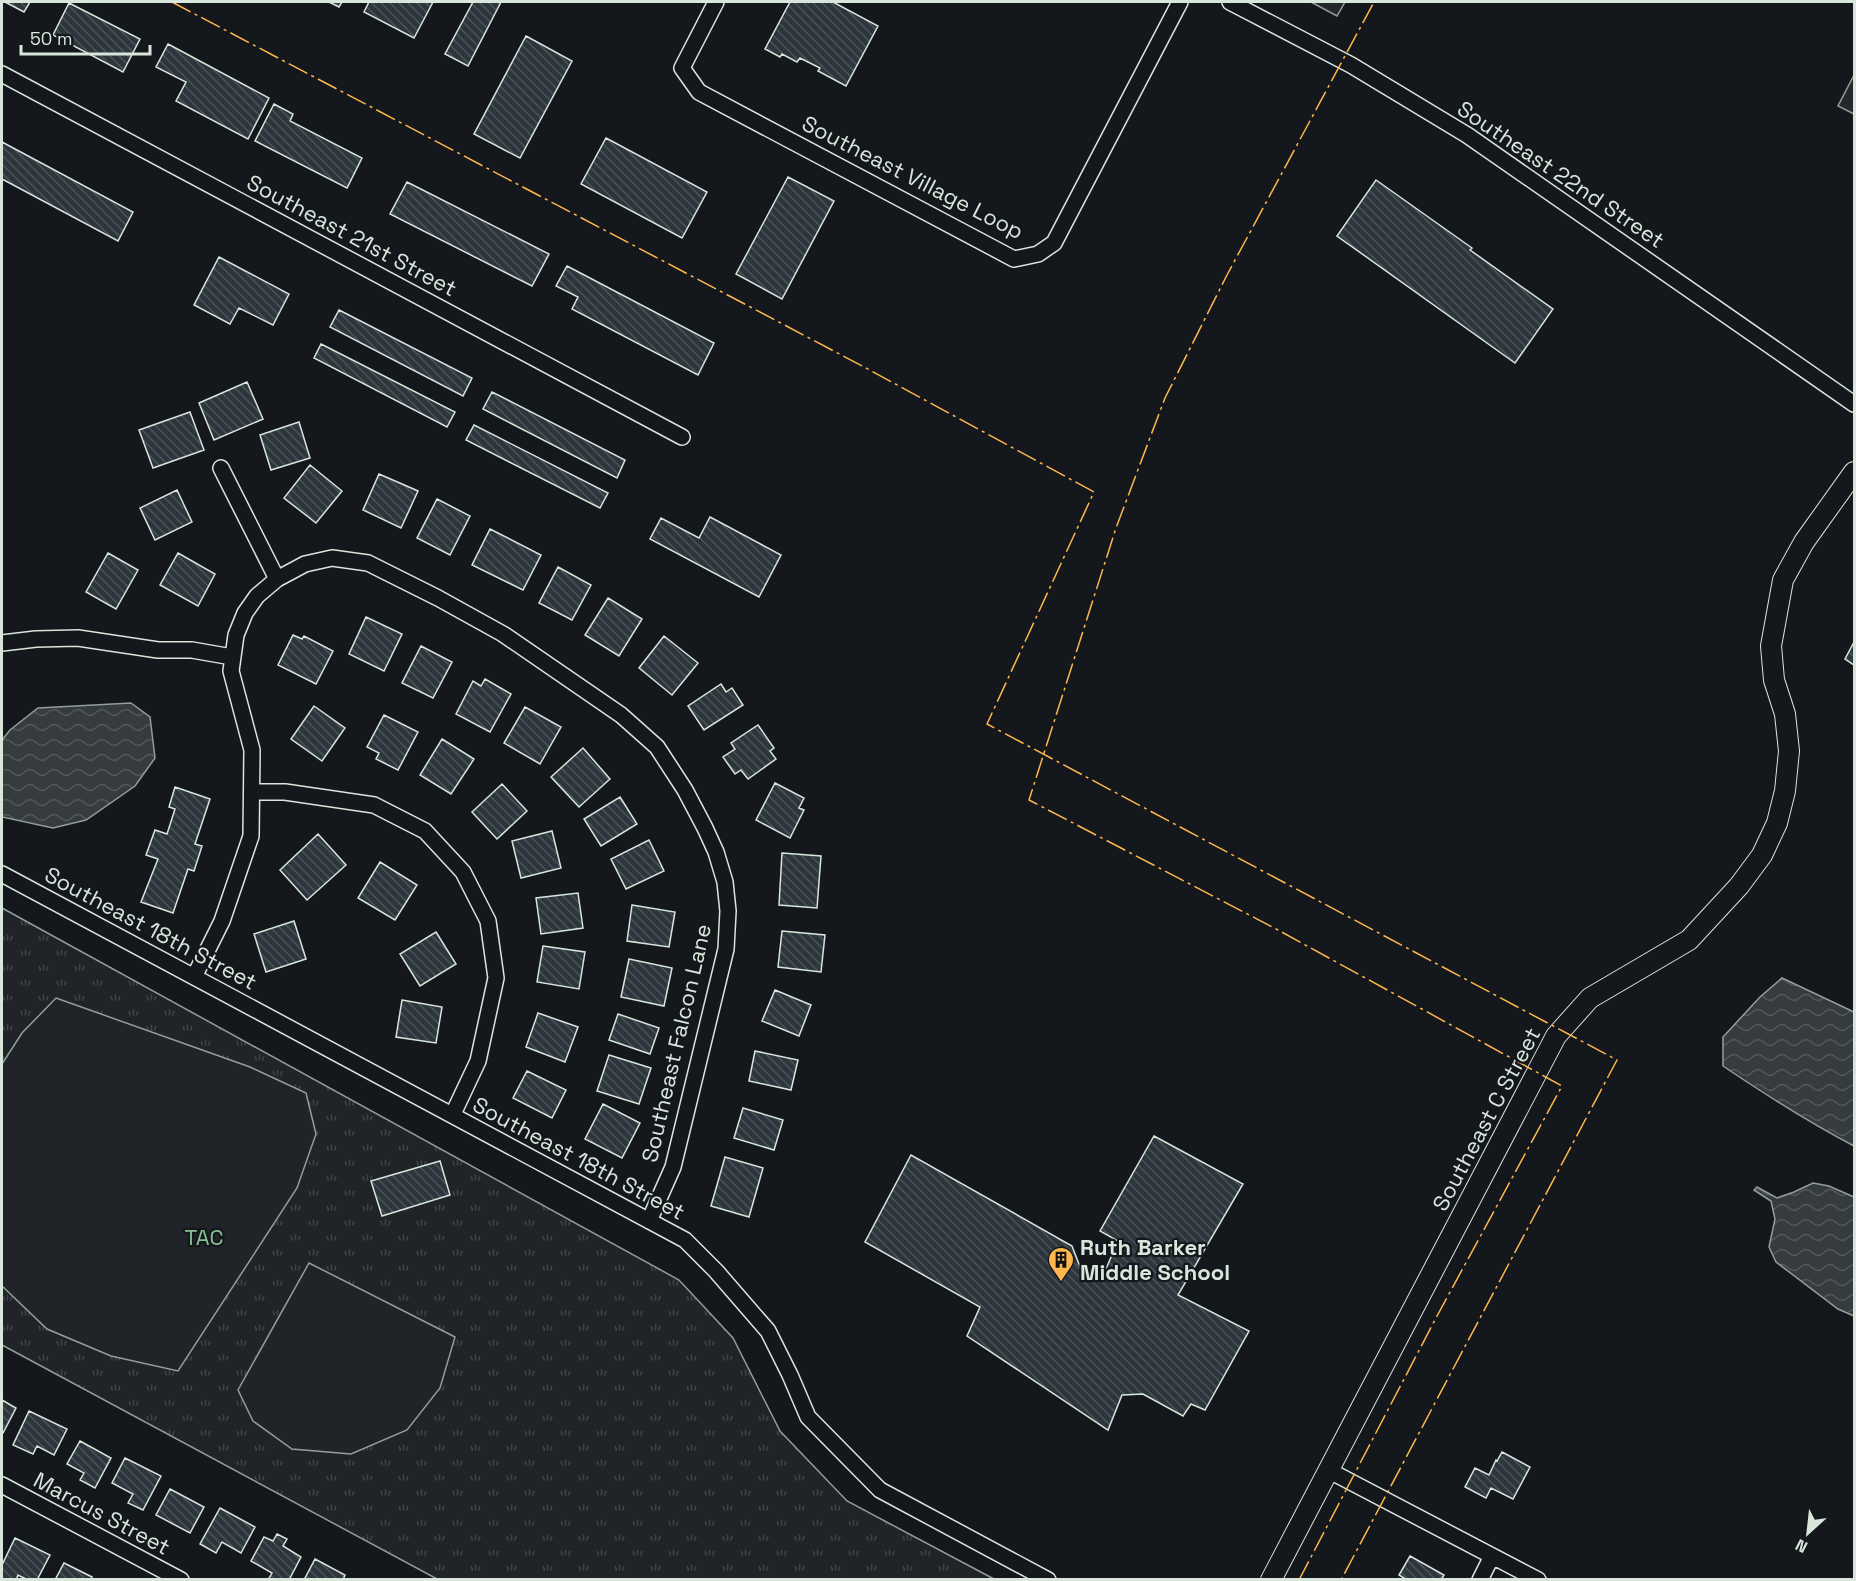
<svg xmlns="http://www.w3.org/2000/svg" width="1856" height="1581" font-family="'Space Grotesk',sans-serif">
<defs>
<pattern id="park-tufts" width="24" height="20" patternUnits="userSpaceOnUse" patternTransform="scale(1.5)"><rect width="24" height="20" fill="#202428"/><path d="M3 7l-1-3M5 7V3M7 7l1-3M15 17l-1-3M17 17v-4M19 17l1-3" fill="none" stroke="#404447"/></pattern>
<pattern id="water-waves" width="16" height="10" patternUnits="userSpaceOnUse" patternTransform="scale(1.5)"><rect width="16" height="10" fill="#363b3e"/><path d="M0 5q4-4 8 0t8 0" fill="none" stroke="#525759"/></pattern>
<pattern id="building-back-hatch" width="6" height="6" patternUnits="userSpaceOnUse" patternTransform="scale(1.5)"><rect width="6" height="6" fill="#2c363c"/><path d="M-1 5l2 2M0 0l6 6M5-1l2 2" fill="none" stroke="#4a5358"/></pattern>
</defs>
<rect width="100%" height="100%" fill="#14181c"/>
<!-- park -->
<path fill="url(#park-tufts)" stroke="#939e99" stroke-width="1.5" d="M 2,908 L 679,1280 L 733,1338 L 780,1431 L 847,1501 L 994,1579 L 437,1579 L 2,1345 Z"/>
<!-- garden -->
<path fill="#202428" stroke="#939e99" stroke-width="1.5" d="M 56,998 L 250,1067 L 306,1093 L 316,1134 L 297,1188 L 178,1371 L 111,1356 L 47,1329 L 2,1286 L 2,1064 L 22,1033 Z
M 309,1263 L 455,1337 L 440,1388 L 407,1430 L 351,1454 L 292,1449 L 253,1421 L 238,1390 Z"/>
<!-- parking -->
<path fill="#24282b" stroke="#939e99" stroke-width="1.5" d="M 1311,2 L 1345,2 L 1337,16 Z
M 1854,75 L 1854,114 L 1838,106 Z"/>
<!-- water -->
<path fill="url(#water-waves)" stroke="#939e99" stroke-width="1.5" d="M 131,703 L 150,717 L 155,758 L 135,786 L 86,820 L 53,828 L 2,817 L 2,740 L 10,730 L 38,708 Z
M 1782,978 L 1854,1012 L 1854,1146 C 1808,1122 1766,1095 1723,1066 L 1723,1037 L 1760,997 Z
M 1813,1183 L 1829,1186 L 1854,1197 L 1854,1316 L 1838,1309 L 1776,1262 L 1769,1247 L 1775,1219 L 1771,1201 L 1754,1190 L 1757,1187 L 1777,1198 L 1794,1192 Z"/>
<!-- building -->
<path fill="url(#building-back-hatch)" stroke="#d8e6dc" stroke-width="1.5" d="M 5,2 L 30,2 L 24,12 Z
M 329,2 L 342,2 L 339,7 Z
M 369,2 L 433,2 L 414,38 L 364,12 Z
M 473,2 L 501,2 L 468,66 L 445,54 Z
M 790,2 L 833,2 L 878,26 L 846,86 L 818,71 L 820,68 L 800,58 L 797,62 L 782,54 L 780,57 L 765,49 Z
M 69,3 L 140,39 L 123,72 L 53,35 Z
M 526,36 L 572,61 L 520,158 L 474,134 Z
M 168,44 L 269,98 L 248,139 L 176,101 L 186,82 L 156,67 Z
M 274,104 L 293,114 L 290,121 L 362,158 L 347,188 L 255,141 Z
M 606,138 L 707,192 L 682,238 L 581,184 Z
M 2,142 L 133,212 L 118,241 L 2,179 Z
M 788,177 L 834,201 L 782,299 L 736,274 Z
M 1376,180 L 1472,248 L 1470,250 L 1553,309 L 1515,363 L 1337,236 Z
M 407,182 L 549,254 L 532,286 L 390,214 Z
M 219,257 L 289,294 L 273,325 L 239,308 L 230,324 L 194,305 Z
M 567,266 L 714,343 L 698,375 L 572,309 L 578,297 L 556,286 Z
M 339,310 L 472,378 L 463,396 L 330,327 Z
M 321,344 L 455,412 L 447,427 L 314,358 Z
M 247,382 L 263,419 L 214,440 L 199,403 Z
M 492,392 L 625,460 L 617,478 L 483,409 Z
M 190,412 L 204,450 L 153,468 L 139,430 Z
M 299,422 L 310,458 L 271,470 L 260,435 Z
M 474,425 L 608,493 L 600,508 L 466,440 Z
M 310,465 L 342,491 L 316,523 L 284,498 Z
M 379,474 L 418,491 L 401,528 L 363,510 Z
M 177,490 L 192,522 L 155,540 L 140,508 Z
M 437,499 L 470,516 L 450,555 L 417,538 Z
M 710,517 L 781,555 L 759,597 L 650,539 L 661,518 L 699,538 Z
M 490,529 L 541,555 L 523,590 L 472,565 Z
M 108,553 L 138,570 L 116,609 L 86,592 Z
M 178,553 L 215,574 L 198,606 L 160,585 Z
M 558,567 L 591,585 L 572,620 L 539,603 Z
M 608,598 L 642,619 L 619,656 L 585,635 Z
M 366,617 L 402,634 L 384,671 L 349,654 Z
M 293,635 L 302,639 L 304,636 L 333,651 L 316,684 L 278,665 Z
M 664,636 L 698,663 L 672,695 L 639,668 Z
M 1854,642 L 1854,665 L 1845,659 Z
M 421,646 L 452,662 L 433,698 L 402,683 Z
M 485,679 L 511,694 L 490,732 L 456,714 L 473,681 L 481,686 Z
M 721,684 L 726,692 L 732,688 L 743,705 L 704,730 L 688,706 Z
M 314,706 L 345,728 L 322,761 L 291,739 Z
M 525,707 L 561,727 L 540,764 L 504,743 Z
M 384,715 L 418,732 L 398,770 L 376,759 L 379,753 L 367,747 Z
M 758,725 L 774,748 L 770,751 L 776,759 L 748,779 L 741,770 L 735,774 L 723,757 L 735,749 L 731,743 Z
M 442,739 L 474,759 L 451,794 L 420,775 Z
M 583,748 L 610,779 L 579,807 L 551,777 Z
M 775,783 L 804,798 L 799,808 L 804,810 L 790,838 L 756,820 Z
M 502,784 L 527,811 L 497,839 L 472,812 Z
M 175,787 L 210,799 L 195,844 L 202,846 L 194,871 L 188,869 L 173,913 L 141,902 L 158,859 L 146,855 L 155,830 L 167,834 L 175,809 L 169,807 Z
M 620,797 L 637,824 L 601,846 L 584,819 Z
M 552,831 L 561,868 L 521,878 L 512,841 Z
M 318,834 L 346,865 L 307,900 L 280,870 Z
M 649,840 L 664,871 L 626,889 L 611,859 Z
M 782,853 L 821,856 L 817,908 L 779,905 Z
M 380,862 L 417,885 L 395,920 L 358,898 Z
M 578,893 L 583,928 L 541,934 L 536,898 Z
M 632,905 L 675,912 L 669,947 L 627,941 Z
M 294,921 L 306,959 L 266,972 L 254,934 Z
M 782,931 L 825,935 L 821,972 L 778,967 Z
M 436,932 L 456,964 L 420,986 L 400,954 Z
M 543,946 L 585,952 L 579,989 L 537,982 Z
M 629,959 L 672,968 L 664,1006 L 621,997 Z
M 775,990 L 811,1005 L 799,1036 L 762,1021 Z
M 402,1000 L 442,1007 L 436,1043 L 396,1037 Z
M 538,1013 L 578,1027 L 565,1062 L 526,1047 Z
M 618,1014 L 659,1028 L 650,1054 L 609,1040 Z
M 755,1051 L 798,1060 L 791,1090 L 749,1081 Z
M 609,1055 L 651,1068 L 639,1104 L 597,1091 Z
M 527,1071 L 566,1090 L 552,1118 L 513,1098 Z
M 603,1104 L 640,1123 L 622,1158 L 585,1139 Z
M 743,1108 L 783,1120 L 774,1150 L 734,1138 Z
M 1154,1136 L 1243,1184 L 1178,1295 L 1249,1331 L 1205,1410 L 1191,1404 L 1183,1416 L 1143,1394 L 1122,1395 L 1108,1430 L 967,1336 L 980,1307 L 865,1242 L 911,1155 L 1072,1246 L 1082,1272 L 1105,1271 L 1118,1241 L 1100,1231 Z
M 725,1157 L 763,1168 L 749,1217 L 711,1206 Z
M 440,1161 L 450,1195 L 382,1216 L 371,1181 Z
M 2,1400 L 16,1408 L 3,1433 L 2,1433 Z
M 29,1411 L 67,1429 L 54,1455 L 37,1446 L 33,1454 L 13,1445 Z
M 80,1441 L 111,1458 L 95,1488 L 80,1480 L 84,1473 L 67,1464 Z
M 1502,1452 L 1530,1467 L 1513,1499 L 1491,1488 L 1486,1498 L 1465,1487 L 1475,1468 L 1489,1475 L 1496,1460 L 1497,1461 Z
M 125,1458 L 161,1476 L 143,1510 L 128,1503 L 133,1494 L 112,1483 Z
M 170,1489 L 204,1507 L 190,1533 L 156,1515 Z
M 220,1508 L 255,1527 L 241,1553 L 222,1542 L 216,1553 L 200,1544 Z
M 277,1534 L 287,1539 L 283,1546 L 301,1557 L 289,1580 L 268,1580 L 272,1573 L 251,1561 L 264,1537 L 273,1541 Z
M 15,1538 L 50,1555 L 37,1580 L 28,1580 L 18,1575 L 16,1580 L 2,1580 L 2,1565 Z
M 1410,1556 L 1444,1575 L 1441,1580 L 1407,1580 L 1399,1575 Z
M 315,1559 L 345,1575 L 343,1580 L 304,1580 Z
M 64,1563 L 92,1577 L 91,1580 L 55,1580 Z"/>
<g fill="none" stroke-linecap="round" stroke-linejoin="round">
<defs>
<path id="minor" d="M 716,2 L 682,68 L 699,92 L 1014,259 L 1038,254 L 1054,243 L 1180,2
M 1230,2 L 1351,65 L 1467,135 L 1854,404
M 2,74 L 682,437
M 221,468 L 277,579
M 2,643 L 36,639 L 78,638 L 158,650 L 192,650 L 232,657
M 252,792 L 285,792 L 374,805 L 425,831 L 463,872 L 488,921 L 496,978 L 478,1061 L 453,1114
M 2,874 L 685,1240 L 716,1271 L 768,1331 L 790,1375 L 808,1417 L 880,1490 L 1048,1580
M 194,977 L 222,921 L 251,836 L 252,750 L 231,671 L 236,635 L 245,613 L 257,596 L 277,579 L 305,564 L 332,558 L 368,563 L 438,598 L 503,634 L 621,715 L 657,747 L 685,790 L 705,828 L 716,852 L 725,882 L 728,911 L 726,949 L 673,1167 L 649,1221
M 1328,1470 L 1538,1580
M 2,1485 L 181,1580
M 1480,1580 L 1492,1556"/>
<path id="tertiary" d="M 1271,1580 L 1556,1036 L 1590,998 L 1689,940 L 1739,886 L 1762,855 L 1777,823 L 1785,791 L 1789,751 L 1785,714 L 1774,680 L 1771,646 L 1783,580 L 1804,542 L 1854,472"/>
</defs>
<!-- minor casing -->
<use href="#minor" stroke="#d8e6dc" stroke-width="18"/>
<!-- tertiary casing -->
<use href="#tertiary" stroke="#d8e6dc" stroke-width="22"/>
<!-- minor -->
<use href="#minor" stroke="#14181c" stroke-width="15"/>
<!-- tertiary -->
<use href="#tertiary" stroke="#14181c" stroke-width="20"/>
<!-- power -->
<path stroke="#ffb74d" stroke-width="1.5" stroke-dasharray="21 4.5 3 4.5" stroke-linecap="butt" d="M 172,2 L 866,368 L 1094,492 L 987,724 L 1617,1060 L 1341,1580
M 1299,1580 L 1437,1316 L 1562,1086 L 1278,930 L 1029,800 L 1116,528 L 1165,398 L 1227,275 L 1374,2"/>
</g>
<!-- icons -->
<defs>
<symbol id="building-pin" viewBox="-11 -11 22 30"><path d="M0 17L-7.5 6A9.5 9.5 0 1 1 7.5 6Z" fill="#ffb74d" stroke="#14181c"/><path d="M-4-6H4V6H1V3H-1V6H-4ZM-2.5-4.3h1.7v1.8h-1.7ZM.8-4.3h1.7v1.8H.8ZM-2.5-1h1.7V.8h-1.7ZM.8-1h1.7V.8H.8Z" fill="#111"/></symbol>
</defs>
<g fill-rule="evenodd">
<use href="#building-pin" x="1046" y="1245" width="30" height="40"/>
</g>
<g text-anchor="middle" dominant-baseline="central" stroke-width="4.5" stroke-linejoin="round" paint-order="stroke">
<!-- street labels -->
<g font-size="22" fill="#d8e6dc" stroke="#14181c">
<text transform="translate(1561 174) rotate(34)">Southeast 22nd Street</text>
<text transform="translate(913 177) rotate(27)">Southeast Village Loop</text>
<text transform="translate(352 235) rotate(28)">Southeast 21st Street</text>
<text transform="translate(151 928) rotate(28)">Southeast 18th Street</text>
<text transform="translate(676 1043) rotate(-77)">Southeast Falcon Lane</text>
<text transform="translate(1486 1119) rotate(-62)">Southeast C Street</text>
<text transform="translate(579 1158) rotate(28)">Southeast 18th Street</text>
<text transform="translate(102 1513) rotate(28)">Marcus Street</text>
</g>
<!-- park labels -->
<g font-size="22" fill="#8ac095" stroke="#14181c">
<text x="204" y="1237">TAC</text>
</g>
<!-- poi labels -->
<g font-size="22" font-weight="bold" fill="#d8e6dc" stroke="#14181c" text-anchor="start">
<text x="1080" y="1247">Ruth Barker<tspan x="1080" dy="25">Middle School</tspan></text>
</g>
</g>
<!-- border -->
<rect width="1856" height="1581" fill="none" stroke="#d8e6dc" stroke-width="6"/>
<!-- north arrow -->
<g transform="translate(1808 1533) rotate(207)" stroke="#14181c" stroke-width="4.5" paint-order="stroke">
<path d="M0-4.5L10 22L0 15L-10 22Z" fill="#d8e6dc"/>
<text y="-9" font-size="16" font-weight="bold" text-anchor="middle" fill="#d8e6dc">N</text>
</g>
<!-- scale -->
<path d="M21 45v9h129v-9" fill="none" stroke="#d8e6dc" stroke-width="3"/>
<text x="30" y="45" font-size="18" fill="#d8e6dc" stroke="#14181c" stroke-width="4.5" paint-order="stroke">50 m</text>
</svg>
